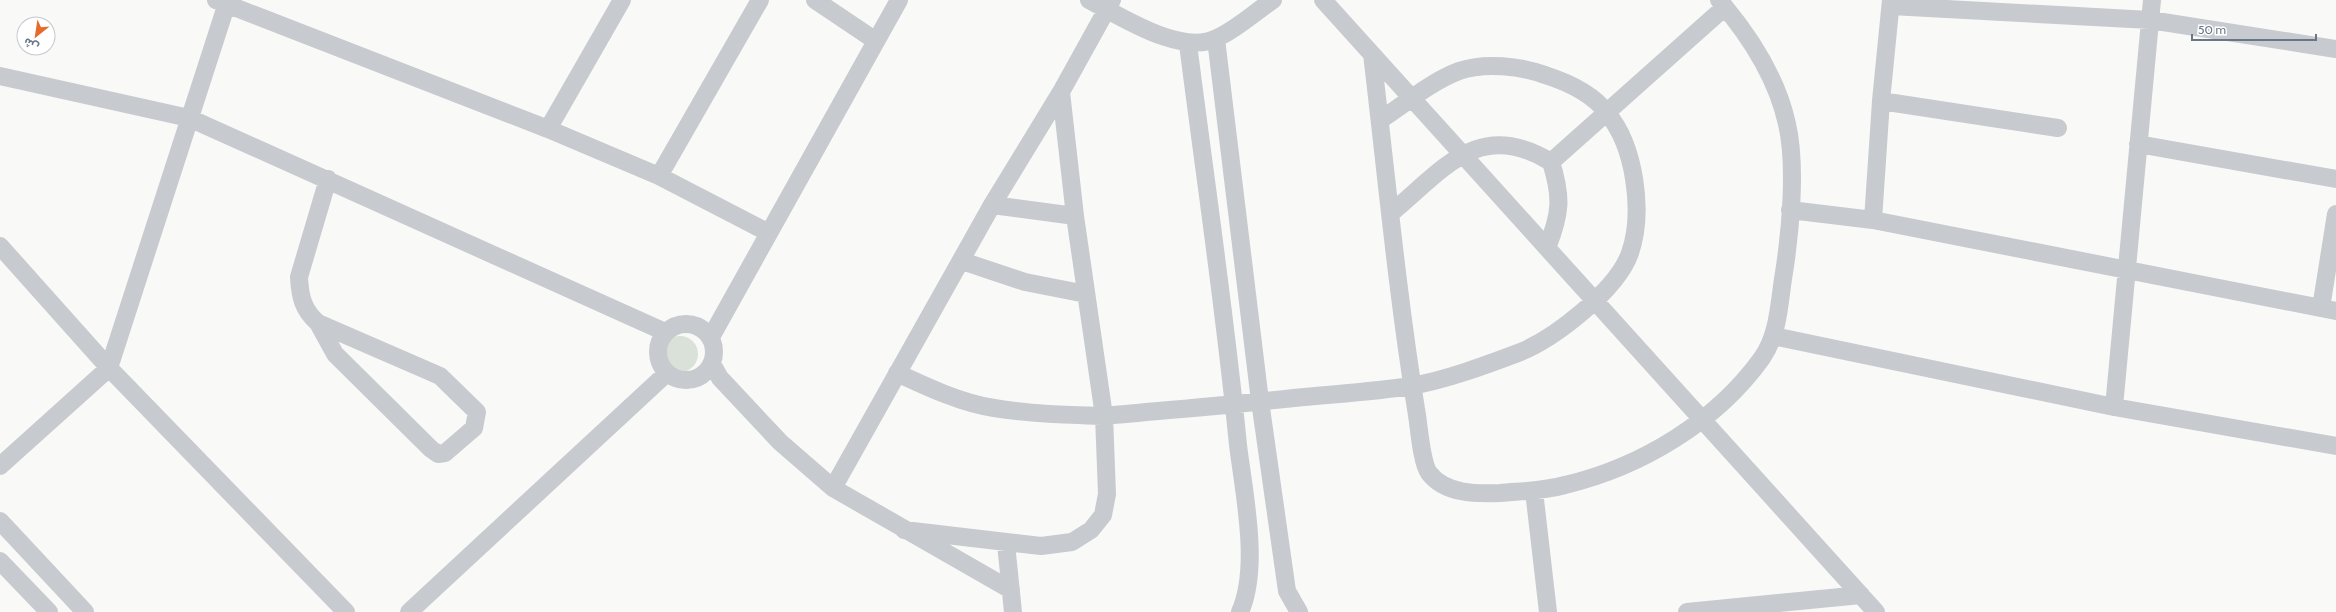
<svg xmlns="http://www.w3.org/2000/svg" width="2336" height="612" font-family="Cabin,'Noto Sans Arabic',sans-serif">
<rect width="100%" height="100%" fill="#f9f9f7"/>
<!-- green -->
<path fill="#dae1d8" d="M662 354a18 18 0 1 1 36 0a18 18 0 1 1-36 0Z"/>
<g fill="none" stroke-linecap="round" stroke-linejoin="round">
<!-- minor -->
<path stroke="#c7cace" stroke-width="18" d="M 216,0 L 548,129 L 659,176 L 769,233
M 815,0 L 876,41
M 1089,0 C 1122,17 1181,56 1217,38 C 1237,29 1255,12 1273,0
M 1323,0 L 1876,612
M 1891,6 L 2150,20 L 2336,49
M 1216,39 L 1260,401 L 1287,591 L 1299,612
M 1188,44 C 1205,178 1225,311 1238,445 C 1244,494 1260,567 1240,612
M 1372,54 C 1386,172 1397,291 1416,409 C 1419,424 1421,462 1429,473 C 1445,494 1476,494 1500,493 C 1522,491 1544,491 1565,485 C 1641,467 1716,422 1762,358 C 1778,335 1779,306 1783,279 C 1790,236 1797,167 1787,124 C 1777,78 1749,35 1719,0
M 0,76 L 189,118 L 665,332
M 1881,101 L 2058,128
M 548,129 L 622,0
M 2138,144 L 2336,179
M 1551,162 L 1725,7
M 659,176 L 760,0
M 992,205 L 1075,216
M 1790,210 L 1873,220 L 2336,311
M 1391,213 C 1444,169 1479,118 1551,162 C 1562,197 1561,213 1547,248
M 1873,220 L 1881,101 L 1891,0
M 0,246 L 109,368 L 346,612
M 962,261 L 1025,282 L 1086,294
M 2321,308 L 2336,214
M 318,323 L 335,354 L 431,449 L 438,454 L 445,453 L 474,428 L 477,412 L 440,376 L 318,323 C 303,310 300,297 299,277 L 328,179
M658 352a28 28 0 1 1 56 0a28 28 0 1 1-56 0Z
M 1773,336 L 2114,407 L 2336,446
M 711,337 L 899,0
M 712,364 L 720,378 L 780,442 L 833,488 L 1011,590
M 897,373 C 927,387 961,403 994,408 C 1030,414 1067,415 1104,416 C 1167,410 1231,405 1294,398 C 1333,394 1372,392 1411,386 C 1446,380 1486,365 1518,353 C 1554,339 1617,290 1630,253 C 1644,212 1635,146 1607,113 C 1593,94 1567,82 1545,75 C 1521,66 1484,62 1459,71 C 1430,82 1405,104 1380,120
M 2114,407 L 2152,0
M 0,466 L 109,368 L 228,0
M 833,488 L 992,205 L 1061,92 L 1112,0
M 1534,491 L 1548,612
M 0,521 L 85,612
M 904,530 L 1041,546 L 1072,542 L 1091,530 L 1103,515 L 1107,494 L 1104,416 L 1075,216 L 1061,92
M 1006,544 L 1013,612
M 0,561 L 49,612
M 409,612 L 667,373
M 1687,612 L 1861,595"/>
</g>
<!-- north arrow -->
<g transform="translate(36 36) rotate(210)"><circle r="19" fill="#ffffff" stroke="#c3c8cf"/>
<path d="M0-3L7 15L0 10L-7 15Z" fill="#e66b2b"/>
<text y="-6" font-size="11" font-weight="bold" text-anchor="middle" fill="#687688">ش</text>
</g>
<!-- scale -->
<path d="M2192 34v6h124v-6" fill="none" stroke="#687688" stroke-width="2"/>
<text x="2198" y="34" font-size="12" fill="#687688" stroke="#ffffff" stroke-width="3" paint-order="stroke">50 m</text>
</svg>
